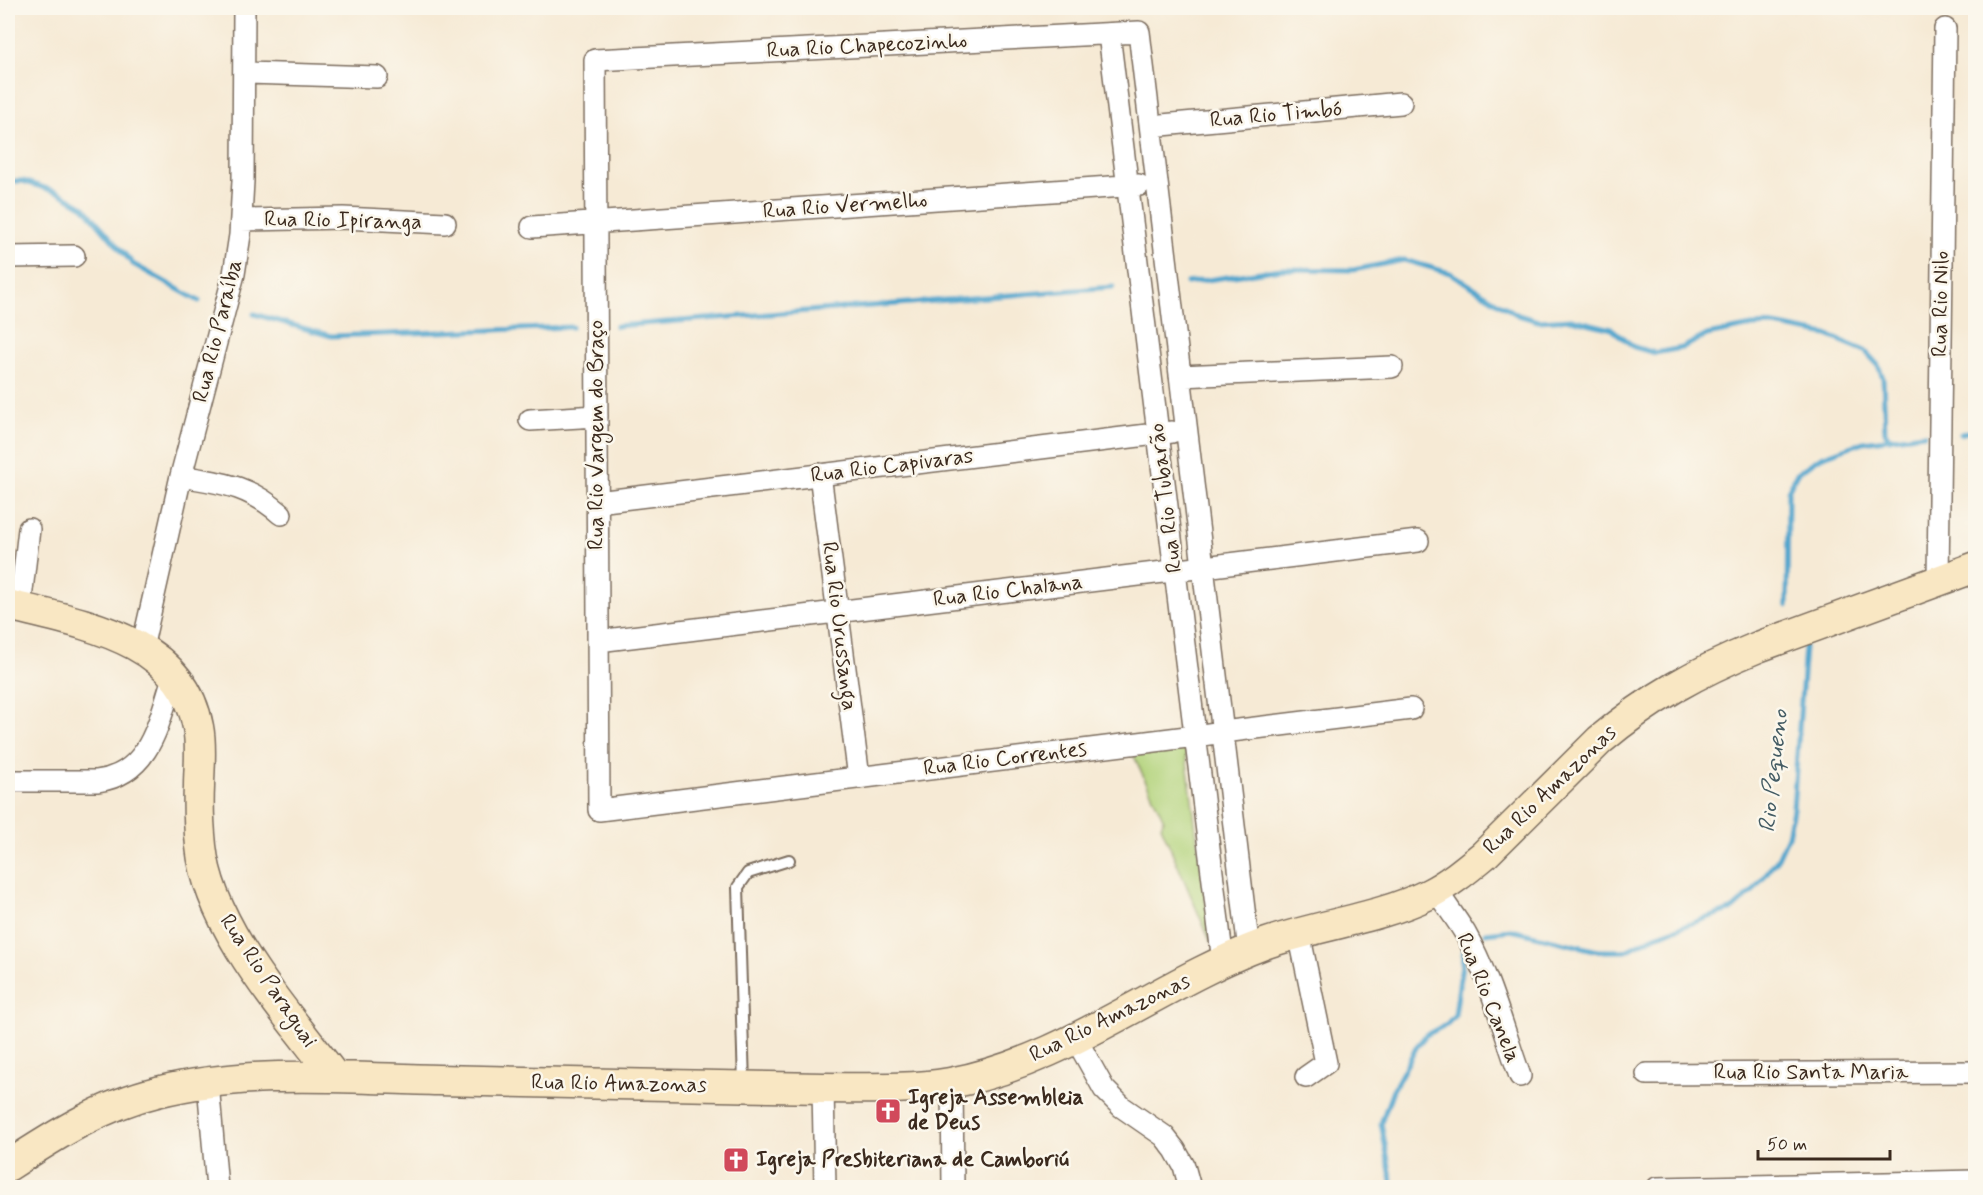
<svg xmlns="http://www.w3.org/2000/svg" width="1983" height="1195" font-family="Mynerve,sans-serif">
<rect width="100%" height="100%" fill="#fbf7ec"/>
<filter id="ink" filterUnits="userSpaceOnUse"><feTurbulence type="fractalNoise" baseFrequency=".0167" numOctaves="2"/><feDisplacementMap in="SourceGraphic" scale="12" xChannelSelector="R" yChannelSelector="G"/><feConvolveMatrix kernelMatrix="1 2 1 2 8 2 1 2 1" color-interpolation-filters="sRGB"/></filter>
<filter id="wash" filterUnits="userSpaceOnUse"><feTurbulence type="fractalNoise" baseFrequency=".008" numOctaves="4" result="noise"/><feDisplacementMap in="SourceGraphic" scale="24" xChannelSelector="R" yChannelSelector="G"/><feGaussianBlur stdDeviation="1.35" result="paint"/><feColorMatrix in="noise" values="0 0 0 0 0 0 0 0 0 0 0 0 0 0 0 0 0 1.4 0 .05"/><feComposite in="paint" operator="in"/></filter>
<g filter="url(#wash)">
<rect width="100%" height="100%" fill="#f6ead5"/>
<!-- green -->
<path fill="#b2d37b" stroke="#767e4c" stroke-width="1.5" d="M 1185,747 L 1211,943 L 1161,826 L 1164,820 L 1133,754 Z"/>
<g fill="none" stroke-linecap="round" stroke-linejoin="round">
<!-- stream -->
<path stroke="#52a6cd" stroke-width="5" d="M 8,181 L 23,181 L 60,193 L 84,207 L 133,264 L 199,301
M 1187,283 L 1281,269 L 1353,270 L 1404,260 L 1450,273 L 1518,315 L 1538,321 L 1571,319 L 1612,329 L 1634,347 L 1655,353 L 1682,348 L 1707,335 L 1752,326 L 1774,325 L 1827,335 L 1865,351 L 1878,365 L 1883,378 L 1885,432 L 1890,439
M 254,314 L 331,336 L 572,327
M 616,326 L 1113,287
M 1961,434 L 1976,429
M 1787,606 L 1788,491 L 1797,473 L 1821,457 L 1863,442 L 1924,434
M 1485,933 L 1511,930 L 1598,951 L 1626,951 L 1655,936 L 1733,909 L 1753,891 L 1778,858 L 1788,836 L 1793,809 L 1805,647
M 1393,1188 L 1381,1123 L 1393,1090 L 1417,1046 L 1426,1035 L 1447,1024 L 1455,1015 L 1464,949"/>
</g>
</g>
<g filter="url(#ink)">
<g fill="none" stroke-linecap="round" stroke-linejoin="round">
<defs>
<path id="lane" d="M 744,1084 L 738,887 L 748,873 L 789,860"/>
<path id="street" d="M 1109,34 L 1223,962
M 244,73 L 377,77
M 1151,126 L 1401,103
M 241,220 L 343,218 L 445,223
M 532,227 L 1139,185
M 8,257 L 74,256
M 1180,376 L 1392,367
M 530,420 L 597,416
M 820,474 L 859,778
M 181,476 C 222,483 248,485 281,514
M 597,502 L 1172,432
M 1938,579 L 1945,29
M 20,608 L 29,529
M 598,641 L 1418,541
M 142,648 L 181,476 L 234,274 L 240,235 L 243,181 L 244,8
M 8,781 L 97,781 C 152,774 159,719 174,675
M 1436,890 C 1445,904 1456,918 1465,933 C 1490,977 1503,1029 1520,1076
M 1299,933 L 1326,1063 L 1306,1077
M 1249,951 C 1212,645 1176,338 1139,32 L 595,60 L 599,810 L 1195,736 L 1223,732 L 1411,709
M 1076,1039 L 1104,1089 L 1122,1107 L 1164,1136 L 1175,1150 L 1184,1166 L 1190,1188
M 1647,1074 L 1976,1072
M 952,1082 L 953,1188
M 208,1083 L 217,1188
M 823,1088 L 825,1188
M 1657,1188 L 1976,1181"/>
<path id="secondary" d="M 8,605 C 80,623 182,638 198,727 C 202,747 199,767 199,787 C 198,806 199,826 201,846 C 209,928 287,1013 335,1077
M 8,1166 C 54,1136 102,1105 157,1092 C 246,1069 347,1078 438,1080 C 566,1083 695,1086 823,1088 C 865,1088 909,1090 950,1083 C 1065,1062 1157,984 1264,944 C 1317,925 1378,919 1429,894 C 1449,884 1467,869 1484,855 L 1600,740 C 1650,698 1697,672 1758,647 L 1976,567"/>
</defs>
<!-- lane casing -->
<use href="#lane" stroke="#7c6d5e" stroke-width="14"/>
<!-- street casing -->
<use href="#street" stroke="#7c6d5e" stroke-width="24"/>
<!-- secondary casing -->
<use href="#secondary" stroke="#7c6d5e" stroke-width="33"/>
<!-- lane -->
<use href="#lane" stroke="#fff" stroke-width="10"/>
<!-- street -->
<use href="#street" stroke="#fff" stroke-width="21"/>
<!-- secondary -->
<use href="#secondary" stroke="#f9e7c3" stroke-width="30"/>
</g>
</g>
<!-- icons -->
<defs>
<symbol id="church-square" viewBox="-11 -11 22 22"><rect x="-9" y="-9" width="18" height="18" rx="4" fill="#d1495b" stroke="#fbf7ec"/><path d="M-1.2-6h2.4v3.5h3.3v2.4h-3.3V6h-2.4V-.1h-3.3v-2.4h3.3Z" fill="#fff"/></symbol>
</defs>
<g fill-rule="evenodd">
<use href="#church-square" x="873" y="1096" width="30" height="30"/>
<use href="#church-square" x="721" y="1145" width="30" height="30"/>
</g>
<g text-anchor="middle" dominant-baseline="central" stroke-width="5" stroke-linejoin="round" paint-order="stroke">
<!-- street labels -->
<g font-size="22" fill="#3b2a1e" stroke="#fbf7ec">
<text transform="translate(867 46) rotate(-3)">Rua Rio Chapecozinho</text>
<text transform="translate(1276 115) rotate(-5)">Rua Rio Timbó</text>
<text transform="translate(845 206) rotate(-4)">Rua Rio Vermelho</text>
<text transform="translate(343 221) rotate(1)">Rua Rio Ipiranga</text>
<text transform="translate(1941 304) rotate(-89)">Rua Rio Nilo</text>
<text transform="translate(218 331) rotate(-76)">Rua Rio Paraíba</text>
<text transform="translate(597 435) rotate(-90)">Rua Rio Vargem do Braço</text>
<text transform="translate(892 466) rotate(-7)">Rua Rio Capivaras</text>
<text transform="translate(1166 498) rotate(-97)">Rua Rio Tubarão</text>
<text transform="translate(1008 591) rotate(-7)">Rua Rio Chalana</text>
<text transform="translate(839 626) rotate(83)">Rua Rio Urussanga</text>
<text transform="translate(1005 759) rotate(-7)">Rua Rio Correntes</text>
<text transform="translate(1550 790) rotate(-44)">Rua Rio Amazonas</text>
<text transform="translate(268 981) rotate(56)">Rua Rio Paraguai</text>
<text transform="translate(1488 998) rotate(68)">Rua Rio Canela</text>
<text transform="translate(1110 1018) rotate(-26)">Rua Rio Amazonas</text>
<text x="1811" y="1073">Rua Rio Santa Maria</text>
<text transform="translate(619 1084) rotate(1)">Rua Rio Amazonas</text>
</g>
<!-- poi labels -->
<g font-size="22" font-weight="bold" fill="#3b2a1e" stroke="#fbf7ec" text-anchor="start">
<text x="908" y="1098">Igreja Assembleia<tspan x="908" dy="25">de Deus</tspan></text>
<text x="756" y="1160">Igreja Presbiteriana de Camboriú</text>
</g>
<!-- water labels -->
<g font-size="24" font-style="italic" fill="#445c64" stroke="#fbf7ec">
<text transform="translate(1774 771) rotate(-84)">Rio Pequeno</text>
</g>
</g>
<!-- margin -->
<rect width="1983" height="1195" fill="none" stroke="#fbf7ec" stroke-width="30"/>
<!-- scale -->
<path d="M1758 1150v9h132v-9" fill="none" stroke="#3b2a1e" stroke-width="3"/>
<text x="1767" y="1150" font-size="18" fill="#3b2a1e" stroke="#fbf7ec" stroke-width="4.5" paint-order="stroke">50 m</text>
</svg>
